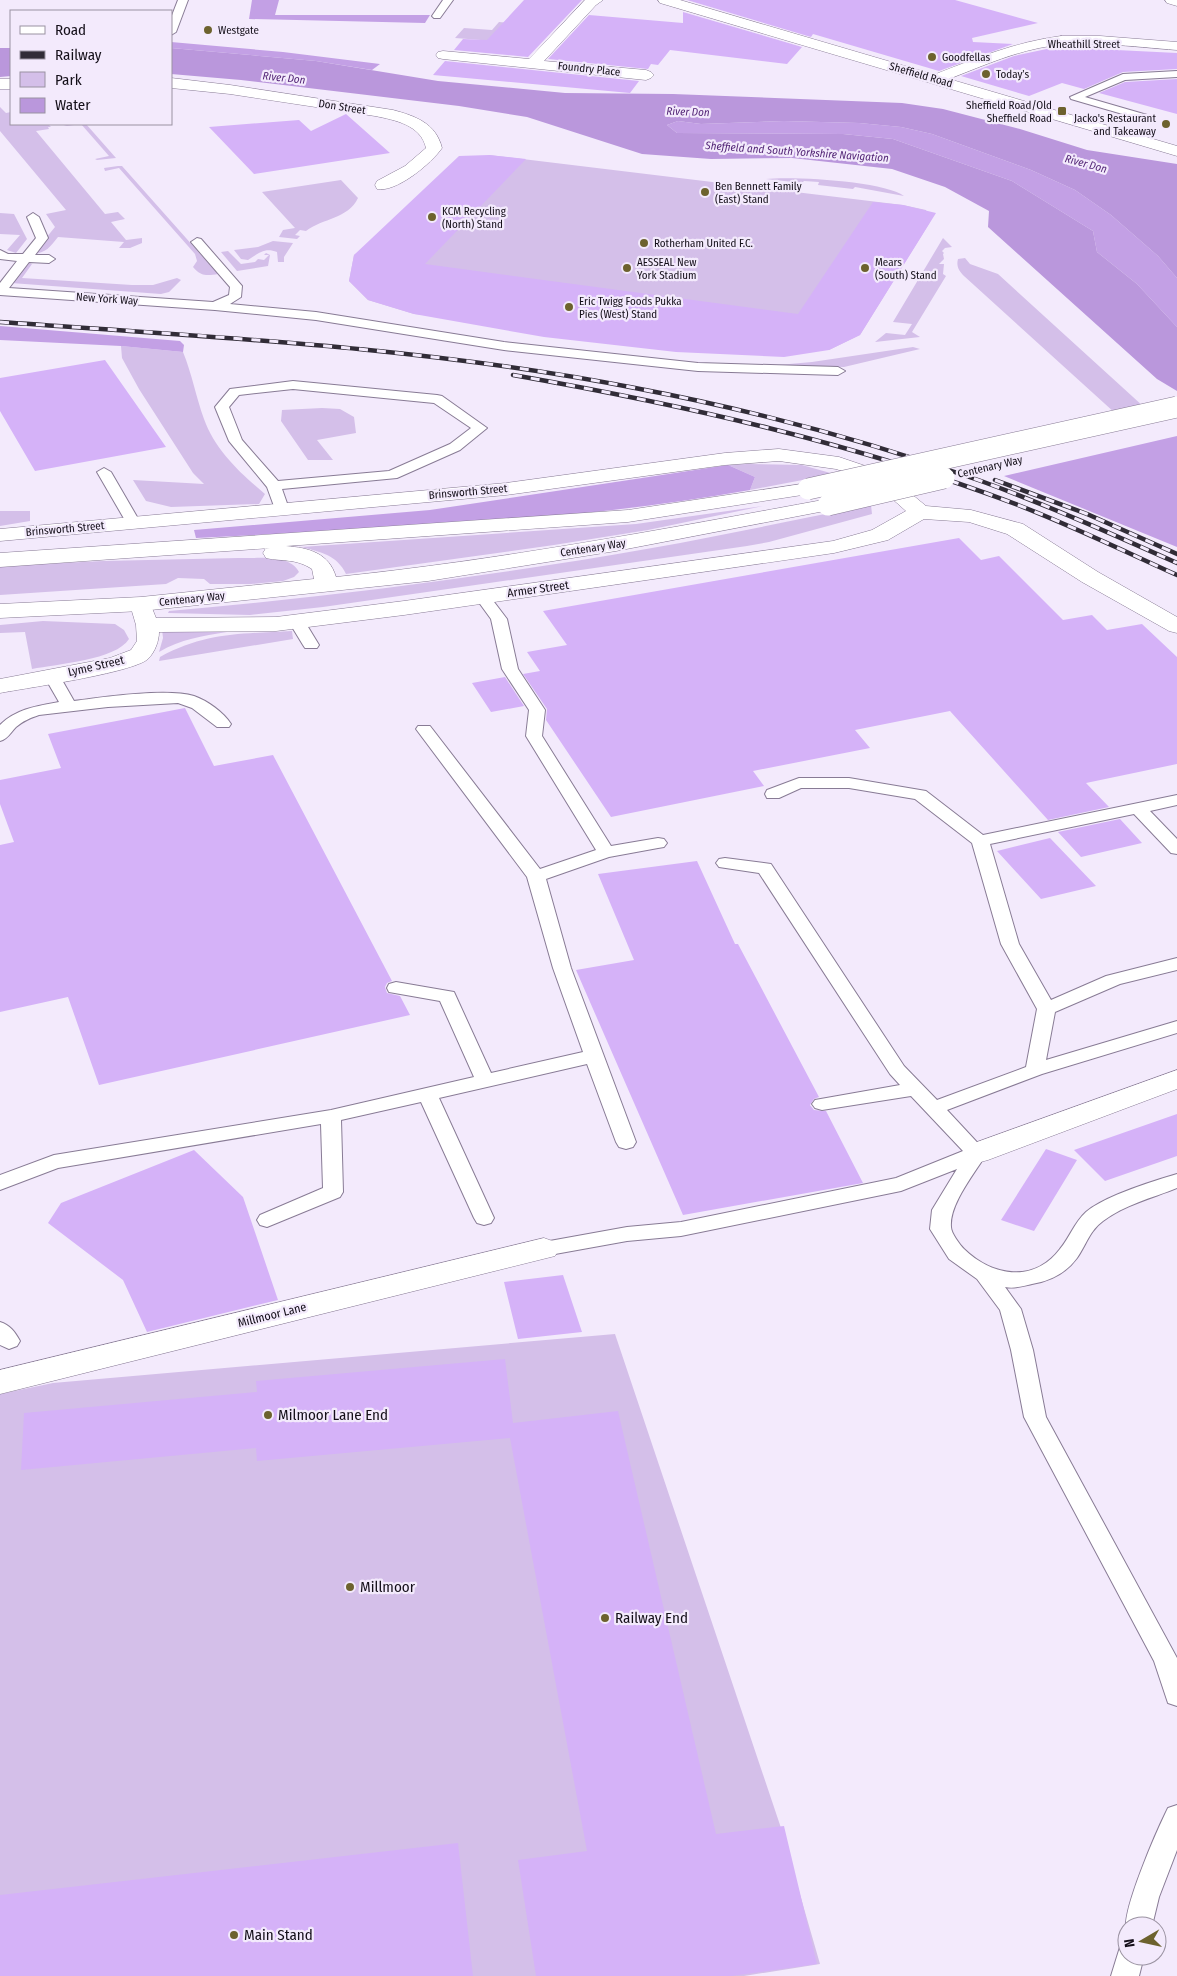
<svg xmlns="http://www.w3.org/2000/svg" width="1177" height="1976" font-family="'Fira Sans Condensed',sans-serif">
<rect width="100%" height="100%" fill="#f3eafc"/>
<!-- green -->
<path fill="#d4bfe9" d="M 499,22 L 554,27 L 534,44 L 455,38 L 464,28 L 492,30 Z
M 0,107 L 6,113 L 11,112 L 11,124 L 48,124 L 51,127 L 48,127 L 49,129 L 36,131 L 105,214 L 118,212 L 125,219 L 111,222 L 126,240 L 142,238 L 142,243 L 130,248 L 119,248 L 124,242 L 58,237 C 50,247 46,253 33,254 L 55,227 L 46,214 L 66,210 L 0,131 Z
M 60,124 L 86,124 L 116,158 L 97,160 L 95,159 L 109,156 L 81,124 L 67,126 Z
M 489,155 L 903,205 L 926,210 L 930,222 L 860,335 L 829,350 L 414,314 L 368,300 L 349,281 L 354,255 Z
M 118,166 L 122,166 L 218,274 C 207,276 200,276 193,267 L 197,261 L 195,254 L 119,168 L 105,171 L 104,168 Z
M 766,179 C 792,176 885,181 904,196 L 855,187 L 853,189 L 818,185 L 819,182 L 804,181 L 802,183 Z
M 341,180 L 358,198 C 348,219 323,218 306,231 L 300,230 L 295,235 L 300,236 L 297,239 L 279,237 L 283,230 L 295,228 L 262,192 Z
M 0,213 L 14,214 L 27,239 L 16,253 L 7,250 L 20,235 L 0,234 Z
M 943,238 L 952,247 L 945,248 L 942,251 L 944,253 L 943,254 L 944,259 L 939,264 L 944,264 L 943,274 L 946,276 L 912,332 L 920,337 L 875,342 L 886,333 L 905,335 L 912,324 L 893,322 Z
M 273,241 L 293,243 L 284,257 L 284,262 L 278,262 L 277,252 C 264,247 258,254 248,260 L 241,259 L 234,250 L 258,247 Z
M 228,251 L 241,264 L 255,262 L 258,259 L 264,260 L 269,255 L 264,255 L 266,253 L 270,255 L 268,266 L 237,271 L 221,252 Z
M 965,258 L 970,264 L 998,274 L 1144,407 L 1115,413 L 964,276 C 959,271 956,266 958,259 Z
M 26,262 L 32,264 L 22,278 L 132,285 L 153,285 L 177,278 L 181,280 L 169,292 L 161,294 L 11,283 Z
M 121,346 L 183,352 C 192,374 196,397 204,419 C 215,450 241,474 265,494 L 259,504 L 171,507 L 146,501 L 133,480 L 204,484 L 193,473 L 139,389 L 122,358 Z
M 913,347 L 920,349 L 844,367 L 778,365 L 812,362 Z
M 322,408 L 340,409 L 354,417 L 356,433 L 317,440 L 333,460 L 308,460 L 281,421 L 282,410 Z
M 747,464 L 802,465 L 834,474 L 750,490 L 755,477 L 728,465 Z
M 871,505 L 872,514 L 769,542 L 747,546 L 323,607 L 250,615 L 168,613 L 169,611 C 331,597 493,576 652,548 C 726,535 798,519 871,505 Z
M 763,506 L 648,530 L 554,545 L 346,574 C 337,555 321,552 301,547 L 636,524 Z
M 0,511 L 30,511 L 30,521 L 0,526 Z
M 238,558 C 256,559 289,553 299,572 L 294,577 L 283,581 L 251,584 L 210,584 L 204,579 L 178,578 L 166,584 L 0,595 L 0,566 L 103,561 Z
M 43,621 L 115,624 L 124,630 L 129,639 C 116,660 57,664 32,669 L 25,632 L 0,633 L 0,625 Z
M 162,629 L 228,630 L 227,632 C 202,636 181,639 159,652 L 163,638 Z
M 292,631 L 293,639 L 159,661 L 160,657 C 206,632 242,634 292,631 Z
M 615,1334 L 780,1825 L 820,1964 L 744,1976 L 0,1976 L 0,1394 L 53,1383 Z"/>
<!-- forest -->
<path fill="#c3a0e5" d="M 252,0 L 279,0 L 275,15 L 430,15 L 425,23 L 249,19 Z
M 171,42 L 283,52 L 380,64 L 372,70 L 316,61 L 171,48 Z
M 678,121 L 701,124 L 784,121 L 859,123 L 901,127 L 932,134 L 1031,170 L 1075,190 L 1111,215 L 1158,256 L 1177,278 L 1177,327 L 1137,284 L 1097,252 L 1093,231 L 1012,181 L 893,139 L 843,134 L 677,133 L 667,125 Z
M 0,326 L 180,341 L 184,345 L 183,352 L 121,346 L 0,340 Z
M 1177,436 L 1177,547 L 1004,476 Z
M 728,465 L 755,477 L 750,490 C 568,523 381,528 196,538 L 194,530 L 430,510 Z"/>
<!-- water -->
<path fill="#ba97dc" d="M 0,48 L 11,48 L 11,76 L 0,77 Z
M 171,48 L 316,61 L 438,81 L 565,93 L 673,94 L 902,103 L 943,109 L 1020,129 L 1087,150 L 1177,164 L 1177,278 L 1158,256 L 1111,215 L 1075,190 L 1031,170 L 932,134 L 901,127 L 859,123 L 784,121 L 701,124 L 678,121 L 667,125 L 677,133 L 843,134 L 893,139 L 1012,181 L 1093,231 L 1097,252 L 1137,284 L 1177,327 L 1177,391 L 1157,379 L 988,227 L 989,211 L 945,187 L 892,169 L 792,158 L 711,159 L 642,154 L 527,117 L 459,106 L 241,80 L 171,74 Z"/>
<!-- building -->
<path fill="#d5b2f8" d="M 524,0 L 582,0 L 528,57 L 454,50 L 463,39 L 487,40 Z
M 687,0 L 955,0 L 1038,23 L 972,38 L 973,42 L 1013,44 L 939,71 L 813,34 L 811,37 Z
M 683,12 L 802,47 L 787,64 L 670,50 L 658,65 L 651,64 L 648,69 L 548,59 L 589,15 L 683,23 Z
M 1056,47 L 1177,53 L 1177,69 L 1123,72 L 1084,89 L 1062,83 L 1029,96 L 961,76 L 1014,56 Z
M 445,61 L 639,81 L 630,93 L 433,75 Z
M 1177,79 L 1177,114 L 1099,93 L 1125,82 Z
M 346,114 L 390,153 L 254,174 L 209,127 L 299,120 L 311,131 Z
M 489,155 L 526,159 L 425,264 L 798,314 L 873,202 L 903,205 L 936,213 L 860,335 L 829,350 L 784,357 L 676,352 L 544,337 L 414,314 L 368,300 L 349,281 L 354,255 L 459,156 Z
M 105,360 L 166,447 L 35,471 L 0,411 L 0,378 Z
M 959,538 L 981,560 L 999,556 L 1063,620 L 1092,615 L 1107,630 L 1142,624 L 1177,657 L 1177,764 L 1086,783 L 1109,807 L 1048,820 L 950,711 L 855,730 L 870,748 L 753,771 L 764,786 L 611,817 L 546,720 L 547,709 L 523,674 L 540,671 L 527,652 L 567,645 L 543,611 Z
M 505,677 L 524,706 L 491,712 L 472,683 Z
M 185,708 L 214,766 L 273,755 L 392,981 L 387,983 L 385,987 L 387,993 L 400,996 L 410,1015 L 99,1085 L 68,997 L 0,1012 L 0,845 L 14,842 L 0,804 L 0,780 L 61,768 L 48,734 Z
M 1120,819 L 1142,843 L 1081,857 L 1058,832 Z
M 1050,838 L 1096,886 L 1041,899 L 997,851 Z
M 697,861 L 735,944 L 738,944 L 819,1097 L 814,1099 L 810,1105 L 814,1110 L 826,1111 L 863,1183 L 683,1215 L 576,970 L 634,960 L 598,874 Z
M 1177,1114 L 1177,1156 L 1105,1181 L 1074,1150 Z
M 1046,1149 L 1077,1160 L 1034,1231 L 1001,1220 Z
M 194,1150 L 243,1197 L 278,1300 L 147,1332 L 123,1280 L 48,1223 L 61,1203 Z
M 563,1275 L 582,1332 L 518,1339 L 504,1282 Z
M 505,1359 L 513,1423 L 618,1411 L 716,1834 L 784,1826 L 817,1964 L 731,1976 L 536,1976 L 518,1860 L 587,1851 L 510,1438 L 257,1461 L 256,1448 L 21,1470 L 24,1413 L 257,1392 L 256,1381 Z
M 458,1843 L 473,1976 L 0,1976 L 0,1895 Z"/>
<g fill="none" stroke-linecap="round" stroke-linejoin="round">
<defs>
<path id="service" d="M 178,0 L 188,0 L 176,32 L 171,35 L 171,18 Z
M 443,0 L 453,0 L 440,18 L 434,18 L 432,16 Z
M 1177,71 L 1177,77 L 1125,80 L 1085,97 L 1154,117 L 1155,119 L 1150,122 L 1071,99 L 1070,97 L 1123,74 Z
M 33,213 L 39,217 L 48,238 L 35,255 L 49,255 L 55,259 L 49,263 L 29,262 L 9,288 L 213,302 L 229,295 L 230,287 L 191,242 L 197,238 L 201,239 L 242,286 L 241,297 L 230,304 L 316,312 L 504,342 L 698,363 L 838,367 L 845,371 L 838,375 L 698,371 L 504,350 L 316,320 L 215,310 L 0,295 L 0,283 L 17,261 L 0,259 L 0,250 L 8,254 L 23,254 L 36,238 L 27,217 Z
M 293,381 L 437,395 L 442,396 L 487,428 L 460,450 L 397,478 L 282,489 L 289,509 L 287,512 L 277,512 L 275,509 L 267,487 L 229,441 L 215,407 L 230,389 ZM 293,389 L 434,403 L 471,428 L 450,444 L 389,471 L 278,481 L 242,440 L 229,407 L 239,395 Z
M 104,468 L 111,472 L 140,522 L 138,525 L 128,525 L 126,522 L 97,472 Z
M 483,592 L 488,594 L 507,619 L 518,669 L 545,710 L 542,736 L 611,846 L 658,838 L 664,839 L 667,843 L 664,847 L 658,848 L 609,857 L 546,879 L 571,968 L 636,1142 L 633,1147 L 626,1149 L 619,1147 L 616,1142 L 587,1064 L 439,1098 L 494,1218 L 491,1223 L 484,1225 L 477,1223 L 474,1218 L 421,1102 L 341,1120 L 343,1192 L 340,1197 L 267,1227 L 260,1225 L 257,1220 L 260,1215 L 323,1188 L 321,1124 L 58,1168 L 0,1190 L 0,1175 L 54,1155 L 331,1110 L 474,1077 L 440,1001 L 389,992 L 387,988 L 389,984 L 396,982 L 454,992 L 491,1073 L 583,1052 L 553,968 L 527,877 L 416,729 L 418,726 L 430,726 L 540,869 L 596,850 L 526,736 L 529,710 L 502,669 L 491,619 L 475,597 L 478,594 Z
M 297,617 L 302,619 L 305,622 L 319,645 L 317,648 L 305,648 L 303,645 L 289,622 L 292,619 Z
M 52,671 L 58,673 L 74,701 C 103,697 167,688 194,696 C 208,701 223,712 231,724 L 229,727 L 217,727 L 192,708 L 178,703 L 108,707 L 39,715 C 30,718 23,721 16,727 C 10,733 8,739 0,741 L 0,725 C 16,709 37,706 59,702 L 44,676 L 46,673 Z
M 799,778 L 849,778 L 926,791 L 983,835 L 1177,795 L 1177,805 L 1150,811 L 1177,839 L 1177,854 L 1171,853 L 1134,814 L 990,844 L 1019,944 L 1051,1000 L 1106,976 L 1177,958 L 1177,970 L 1120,984 L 1055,1012 L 1046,1060 L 1177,1021 L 1177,1033 L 1042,1074 L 947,1110 L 987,1153 C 975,1173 949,1204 951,1227 C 951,1233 960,1245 964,1249 C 993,1277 1034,1283 1060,1249 C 1070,1237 1074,1223 1086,1212 C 1105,1196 1153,1181 1177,1174 L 1177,1188 C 1152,1198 1124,1205 1103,1221 C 1090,1230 1086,1245 1077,1258 C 1066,1273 1050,1281 1032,1284 C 1023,1286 1014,1289 1005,1287 L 1021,1309 L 1033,1350 L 1046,1417 L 1177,1658 L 1177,1706 L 1168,1703 L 1154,1661 L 1024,1417 L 1011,1350 L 1000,1310 L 977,1279 L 949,1259 L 930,1229 L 932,1210 L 957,1169 L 901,1191 L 681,1236 L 627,1241 L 544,1256 L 537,1254 L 533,1249 L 537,1244 L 544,1242 L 627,1227 L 681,1222 L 896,1178 L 963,1151 L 911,1096 L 822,1110 L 815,1108 L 812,1104 L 815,1100 L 900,1085 L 890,1074 L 759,873 L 719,867 L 716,863 L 719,859 L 725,858 L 771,864 L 904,1066 L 937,1100 L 1026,1067 L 1037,1009 L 1001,944 L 972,843 L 915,799 L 849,788 L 801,788 L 779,798 L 767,798 L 765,794 L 767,790 Z
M 0,1322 C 10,1325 15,1332 20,1341 L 17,1346 L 9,1349 L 0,1345 Z
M 1177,1805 L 1177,1850 L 1159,1897 L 1152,1926 L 1127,1926 L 1127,1932 C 1119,1916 1158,1828 1168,1808 Z
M 1127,1945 L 1127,1956 L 1144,1956 L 1139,1976 L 1111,1976 L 1120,1947 Z"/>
<path id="minor" d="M 585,0 L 603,0 L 596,5 L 544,61 L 646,70 L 651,72 L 654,75 L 651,78 L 646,80 L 443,59 L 438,58 L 436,55 L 438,52 L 443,51 L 529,59 Z
M 1061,36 L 1100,36 L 1177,42 L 1177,50 C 1132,47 1084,39 1039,48 C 1005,55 973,70 941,82 L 931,82 L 928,79 L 931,76 C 974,59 1015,42 1061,36 Z
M 171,78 L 230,85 L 393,110 C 415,116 436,123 442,148 C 432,163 396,193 377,189 L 375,185 L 377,181 L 405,166 L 426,148 C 421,125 395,120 375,116 L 230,94 L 171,88 Z
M 0,79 L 11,79 L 11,89 L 0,89 Z
M 779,449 L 839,457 L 886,473 L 926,506 L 971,510 L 1023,524 L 1098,572 L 1177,617 L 1177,633 L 1169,631 L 1082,582 L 1007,534 L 969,522 L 924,519 L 888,540 L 834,553 L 404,615 L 276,631 L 159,632 C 159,641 155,652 148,659 C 132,673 26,688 0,693 L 0,679 L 110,658 L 131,650 L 137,641 L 136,625 L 131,608 L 134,603 L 142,601 L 150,603 L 156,618 L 276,617 L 404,601 L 833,541 L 872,530 L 906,511 L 872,481 L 836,469 L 779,461 L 725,465 L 506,495 L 0,541 L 0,529 L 506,483 L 725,453 Z
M 1177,1070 L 1177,1089 L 988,1160 L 977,1163 L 966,1160 L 962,1153 L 966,1146 Z
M 544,1238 L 555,1242 L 559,1249 L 555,1256 L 0,1394 L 0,1370 Z"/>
<path id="tertiary" d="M 658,0 L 680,0 L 1177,146 L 1177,156 L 660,3 Z"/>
<path id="primary" d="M 1165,0 L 1177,0 L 1177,6 L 1167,3 Z
M 808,483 L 815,485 L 818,489 L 815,493 L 628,522 L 286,546 C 309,548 329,553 336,577 C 501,560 665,529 828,499 L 835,501 L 839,505 L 835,509 L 616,551 L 428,581 L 141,611 L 0,618 L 0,604 L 141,597 L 314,579 L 312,569 C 295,558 284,562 266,558 L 263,553 L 266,548 L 270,548 L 0,567 L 0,553 L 628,510 Z"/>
</defs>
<!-- service casing -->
<use href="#service" stroke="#887b95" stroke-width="2"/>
<!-- minor casing -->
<use href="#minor" stroke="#887b95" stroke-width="1"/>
<!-- tertiary casing -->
<use href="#tertiary" stroke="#887b95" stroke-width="1"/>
<!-- primary casing -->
<use href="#primary" stroke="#887b95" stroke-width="1"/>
<!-- service -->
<use href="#service" fill="#fff" fill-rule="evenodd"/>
<!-- minor -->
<use href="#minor" fill="#fff" fill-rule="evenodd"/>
<!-- tertiary -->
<use href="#tertiary" fill="#fff" fill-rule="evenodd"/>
<!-- primary -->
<use href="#primary" fill="#fff" fill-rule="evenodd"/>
<defs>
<path id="rail" d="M 0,322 C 212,337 426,347 635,388 C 752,410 868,441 981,481 C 1047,505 1112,534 1177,563
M 513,375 C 684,405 855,443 1018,505 C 1072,526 1124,551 1177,575
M 995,480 L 1087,514 L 1177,554"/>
</defs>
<!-- rail casing -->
<use href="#rail" stroke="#312c37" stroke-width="4.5"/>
<!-- rail -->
<use href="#rail" stroke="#f3eafc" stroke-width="3" stroke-dasharray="9" stroke-linecap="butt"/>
<defs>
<path id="primary-bridge" d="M 808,489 L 1177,407
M 828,505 L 944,478"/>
</defs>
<!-- primary-bridge casing -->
<use href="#primary-bridge" stroke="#887b95" stroke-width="22" stroke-linecap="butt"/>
<!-- primary-bridge -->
<use href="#primary-bridge" stroke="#fff" stroke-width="21"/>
</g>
<!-- markers -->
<g fill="#6d622e" stroke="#f3eafc" stroke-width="2">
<circle cx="208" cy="30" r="5"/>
<circle cx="932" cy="57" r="5"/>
<circle cx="986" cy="74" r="5"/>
<rect x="1057" y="106" width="10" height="10" rx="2.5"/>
<circle cx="1166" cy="124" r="5"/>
<circle cx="705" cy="192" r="5"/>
<circle cx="432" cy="217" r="5"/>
<circle cx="644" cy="243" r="5"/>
<circle cx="627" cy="268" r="5"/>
<circle cx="865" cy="268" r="5"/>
<circle cx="569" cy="307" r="5"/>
<circle cx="268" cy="1415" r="5"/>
<circle cx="350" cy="1587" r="5"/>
<circle cx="605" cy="1618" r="5"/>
<circle cx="234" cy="1935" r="5"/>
</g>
<g text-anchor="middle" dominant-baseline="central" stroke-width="4.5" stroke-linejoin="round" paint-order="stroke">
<!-- far-poi labels -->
<g font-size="11" fill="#140f19" stroke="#f3eafc" text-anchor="start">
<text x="218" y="30">Westgate</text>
<text x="942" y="57">Goodfellas</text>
<text x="996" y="74">Today’s</text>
<text x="1052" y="105" text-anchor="end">Sheffield Road/Old<tspan x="1052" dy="13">Sheffield Road</tspan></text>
<text x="1156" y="118" text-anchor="end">Jacko's Restaurant<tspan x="1156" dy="13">and Takeaway</tspan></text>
<text x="715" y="186">Ben Bennett Family<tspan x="715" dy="13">(East) Stand</tspan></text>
<text x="442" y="211">KCM Recycling<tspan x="442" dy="13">(North) Stand</tspan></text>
<text x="654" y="243">Rotherham United F.C.</text>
<text x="637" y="262">AESSEAL New<tspan x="637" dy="13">York Stadium</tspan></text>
<text x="875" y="262">Mears<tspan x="875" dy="13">(South) Stand</tspan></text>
<text x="579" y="301">Eric Twigg Foods Pukka<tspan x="579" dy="13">Pies (West) Stand</tspan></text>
</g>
<!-- far-street labels -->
<g font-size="11" fill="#140f19" stroke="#f3eafc">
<text x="1084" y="44">Wheathill Street</text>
<text transform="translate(589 69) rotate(6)">Foundry Place</text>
<text transform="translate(921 75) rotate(16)">Sheffield Road</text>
<text transform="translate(342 107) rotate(9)">Don Street</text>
<text transform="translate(107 299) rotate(4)">New York Way</text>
<text transform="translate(990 467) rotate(-13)">Centenary Way</text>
<text transform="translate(468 492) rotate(-5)">Brinsworth Street</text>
<text transform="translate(65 529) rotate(-5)">Brinsworth Street</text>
<text transform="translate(593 548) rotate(-9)">Centenary Way</text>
<text transform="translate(192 599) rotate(-6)">Centenary Way</text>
</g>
<!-- far-water labels -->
<g font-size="11" font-style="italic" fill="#532576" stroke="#f3eafc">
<text transform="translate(284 78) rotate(6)">River Don</text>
<text transform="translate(688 112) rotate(2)">River Don</text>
<text transform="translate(797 152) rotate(4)">Sheffield and South Yorkshire Navigation</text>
<text transform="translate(1086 164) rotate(15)">River Don</text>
</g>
<!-- street labels -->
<g font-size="12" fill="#140f19" stroke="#f3eafc">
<text transform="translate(538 589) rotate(-8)">Armer Street</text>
<text transform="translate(96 666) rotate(-13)">Lyme Street</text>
<text transform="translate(272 1315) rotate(-14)">Millmoor Lane</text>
</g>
<!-- near-poi labels -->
<g font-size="15" fill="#140f19" stroke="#f3eafc" text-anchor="start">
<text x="278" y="1415">Milmoor Lane End</text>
<text x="360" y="1587">Millmoor</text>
<text x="615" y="1618">Railway End</text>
<text x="244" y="1935">Main Stand</text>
</g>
</g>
<!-- legend -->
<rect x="10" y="10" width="162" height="115" fill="#f3eafc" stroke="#9a92a1"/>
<rect x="20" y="26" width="25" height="8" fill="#ffffff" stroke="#9a92a1"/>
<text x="55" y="35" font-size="15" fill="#140f19">Road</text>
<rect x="20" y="51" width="25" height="8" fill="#312c37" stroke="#9a92a1"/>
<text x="55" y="60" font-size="15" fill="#140f19">Railway</text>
<rect x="20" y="72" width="25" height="15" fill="#d4bfe9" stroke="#9a92a1"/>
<text x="55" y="85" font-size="15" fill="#140f19">Park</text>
<rect x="20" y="98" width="25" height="15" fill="#ba97dc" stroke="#9a92a1"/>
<text x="55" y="110" font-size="15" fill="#140f19">Water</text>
<!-- north arrow -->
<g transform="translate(1142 1941) rotate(261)"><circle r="24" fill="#f3eafc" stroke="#9a92a1"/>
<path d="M0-4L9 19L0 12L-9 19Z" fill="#6d622e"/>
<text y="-8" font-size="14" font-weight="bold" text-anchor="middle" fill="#140f19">N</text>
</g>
</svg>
